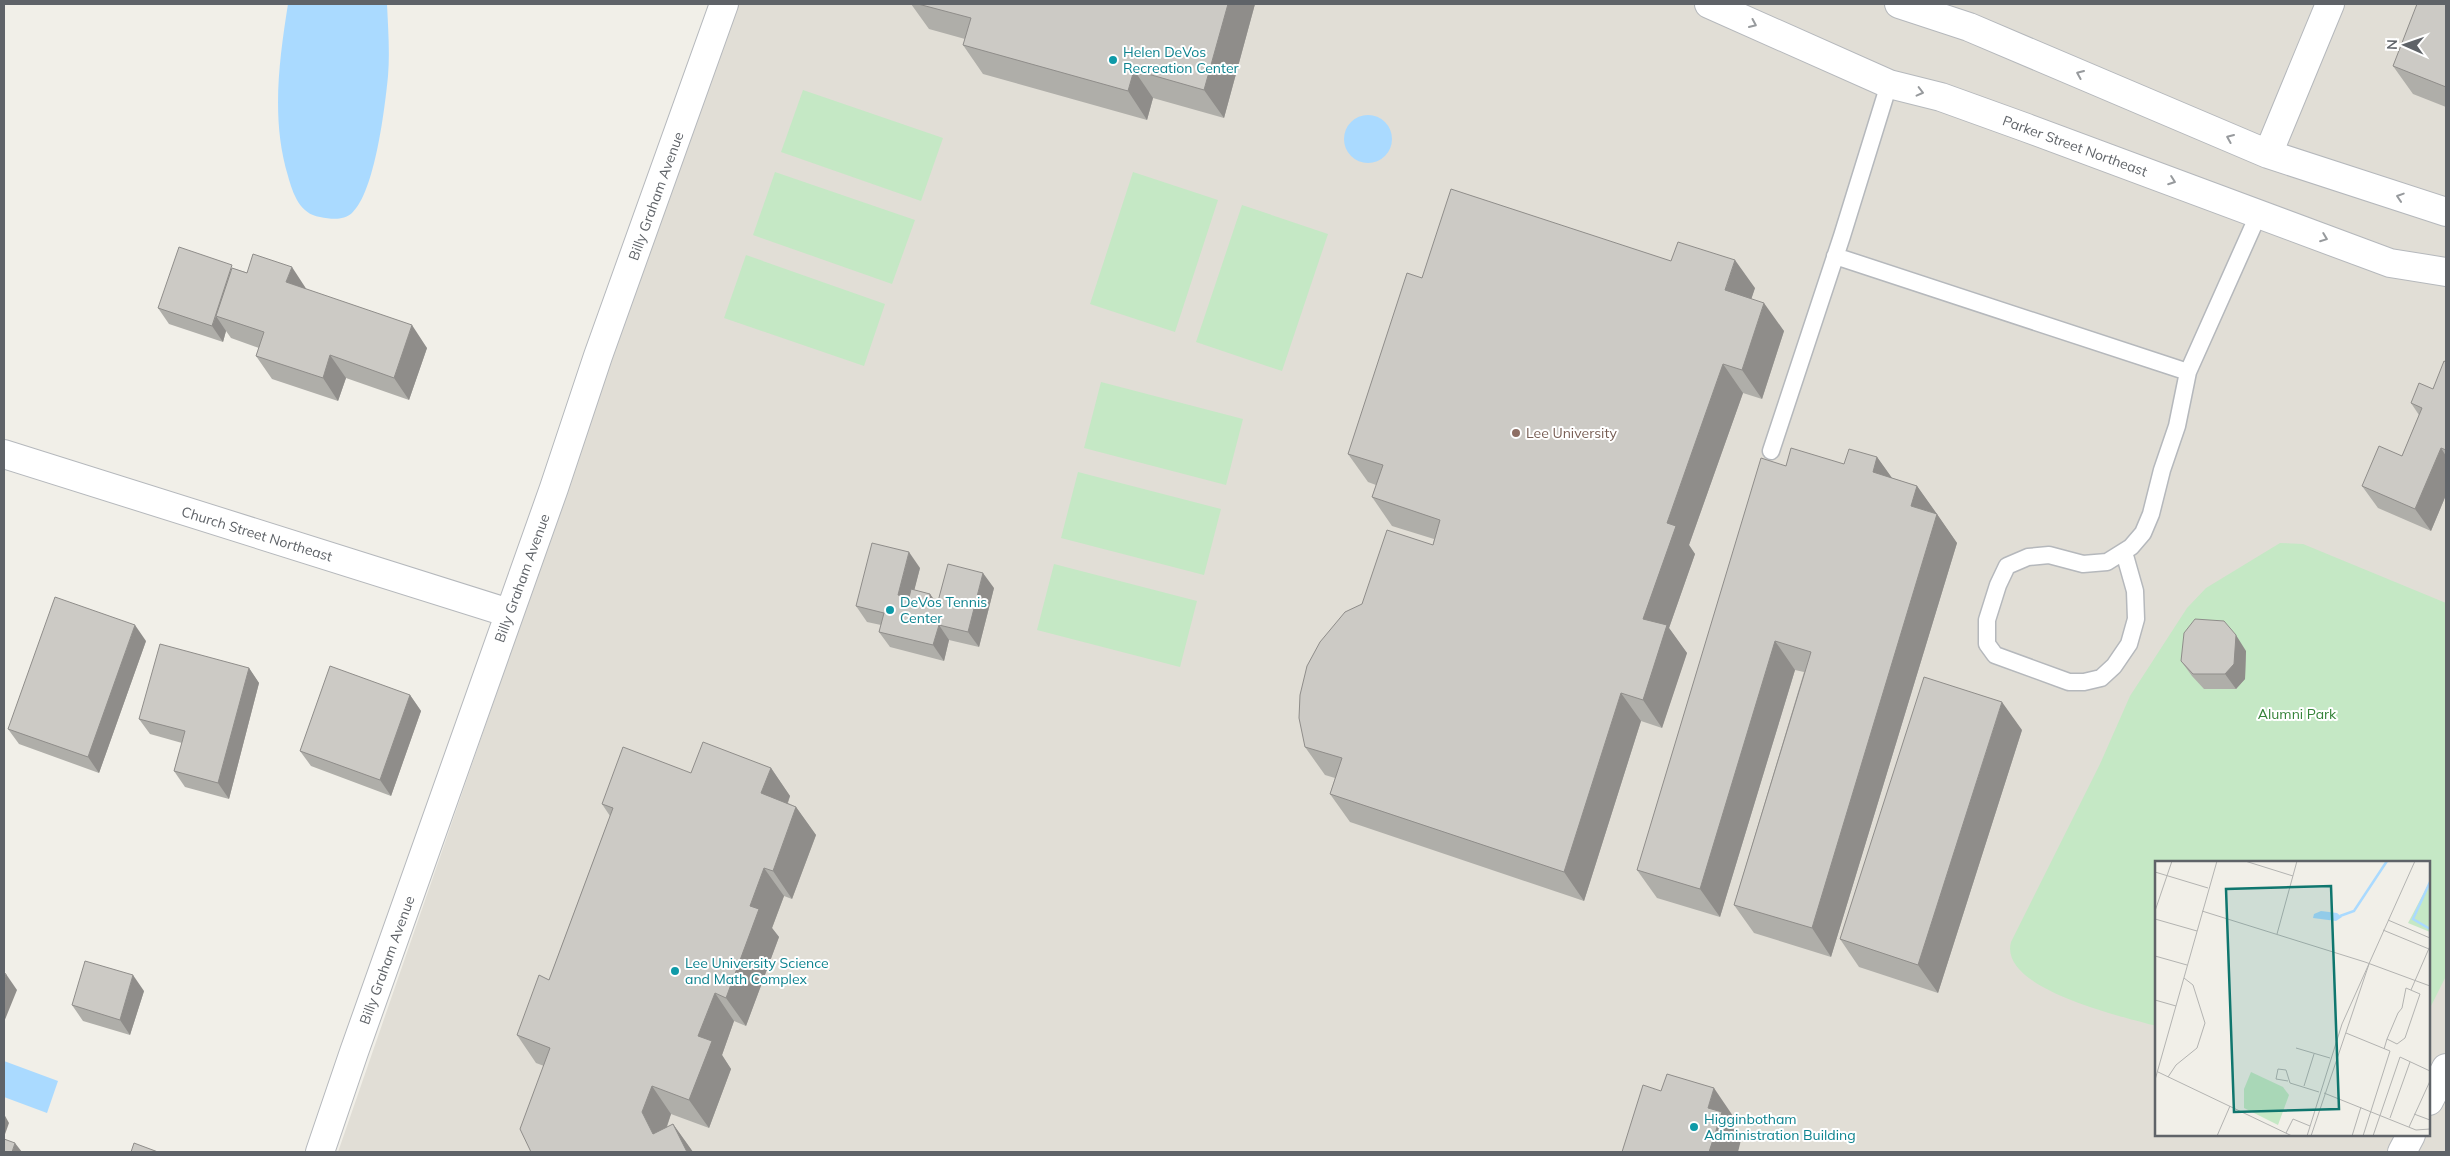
<svg xmlns="http://www.w3.org/2000/svg" width="2450" height="1156" font-family="Mulish,sans-serif">
<rect width="100%" height="100%" fill="#f1efe8"/>
<!-- education -->
<path fill="#e1ded6" fill-rule="evenodd" d="M 735,4 L 2446,4 L 2446,1152 L 338,1152 ZM 2156,862 L 2429,862 L 2429,1135 L 2156,1135 Z"/>
<!-- green -->
<path fill="#c5e8c5" d="M 803,90 L 943,138 L 921,201 L 781,152 Z
M 775,172 L 915,220 L 892,284 L 753,235 Z
M 1133,172 L 1218,200 L 1175,332 L 1090,304 Z
M 1242,205 L 1328,234 L 1282,371 L 1196,342 Z
M 746,255 L 885,304 L 864,366 L 724,318 Z
M 1101,382 L 1243,419 L 1226,485 L 1084,448 Z
M 1078,472 L 1221,509 L 1204,575 L 1061,538 Z
M 2280,543 L 2303,544 L 2446,603 L 2446,976 L 2429,1010 L 2429,862 L 2156,862 L 2156,1026 C 2124,1017 1998,989 2011,942 L 2100,764 L 2130,696 L 2187,608 L 2206,588 Z
M 1054,564 L 1197,601 L 1180,667 L 1037,630 Z"/>
<!-- water -->
<path fill="#aadaff" d="M 288,4 L 387,4 C 388,27 390,52 388,76 C 385,107 375,192 352,213 C 343,221 331,219 320,217 C 300,214 293,194 288,176 C 271,120 279,61 288,4 Z
M1344 139a24 24 0 1 1 48 0a24 24 0 1 1-48 0Z
M 4,1061 L 58,1081 L 47,1113 L 4,1097 Z"/>
<g fill="none" stroke-linecap="round" stroke-linejoin="round">
<defs>
<path id="service" d="M 1835,256 L 2188,372
M 1771,451 L 1842,236 L 1889,84
M 2124,552 L 2135,591 L 2136,619 L 2129,644 L 2114,666 L 2101,678 L 2084,682 L 2069,682 L 1995,655 L 1987,644 L 1987,620 L 1998,585 L 2007,566 L 2028,557 L 2049,555 L 2083,564 L 2107,562 L 2131,547 L 2143,533 L 2151,514 L 2162,470 L 2177,426 L 2188,372 L 2259,213"/>
<path id="minor" d="M 1709,4 L 1889,84 L 1941,97 L 2027,128 L 2390,263 L 2446,272
M 1899,4 L 1969,27 L 2268,154 L 2446,212
M 2268,154 L 2330,4
M 4,454 L 509,613
M 2429,1101 L 2446,1068
M 320,1152 L 354,1052 L 554,488 L 598,356 L 724,4
M 2402,1152 L 2411,1135"/>
</defs>
<!-- service casing -->
<use href="#service" stroke="#b5b8bc" stroke-width="19"/>
<!-- minor casing -->
<use href="#minor" stroke="#b5b8bc" stroke-width="30"/>
<!-- service -->
<use href="#service" stroke="#fff" stroke-width="16"/>
<!-- minor -->
<use href="#minor" stroke="#fff" stroke-width="28"/>
</g>
<!-- wall -->
<path fill="#afaea9" d="M 911,4 L 1255,4 L 1224,118 L 1153,98 L 1147,120 L 983,74 L 963,45 L 965,39 L 929,29 Z
M 2446,4 L 2446,107 L 2413,94 L 2393,66 Z
M 235,269 L 307,290 L 427,348 L 409,400 L 346,378 L 338,401 L 272,379 L 256,356 L 259,348 L 231,338 L 226,331 L 223,342 L 169,324 L 158,308 Z
M 1422,278 L 1755,288 L 1751,299 L 1784,331 L 1762,399 L 1743,393 L 1689,545 L 1695,554 L 1669,628 L 1687,653 L 1662,728 L 1641,721 L 1584,901 L 1350,822 L 1330,794 L 1335,778 L 1325,775 L 1305,747 L 1362,604 L 1433,545 L 1434,539 L 1392,526 L 1372,497 L 1376,485 L 1368,482 L 1348,454 Z
M 2446,362 L 2446,495 L 2431,531 L 2378,508 L 2362,486 L 2402,456 L 2419,415 L 2411,403 L 2433,389 Z
M 1877,457 L 1892,478 L 1917,486 L 1957,543 L 1831,957 L 1754,933 L 1734,905 L 1804,672 L 1795,670 L 1720,917 L 1657,898 L 1637,870 L 1786,466 L 1844,464 Z
M 920,568 L 914,590 L 930,594 L 937,604 L 994,588 L 979,647 L 949,640 L 944,661 L 890,647 L 879,632 L 881,625 L 867,622 L 856,606 Z
M 146,641 L 99,773 L 19,744 L 8,729 Z
M 2246,651 L 2245,679 L 2236,689 L 2204,689 L 2192,676 L 2181,661 Z
M 249,668 L 259,683 L 229,799 L 185,787 L 174,771 L 182,743 L 150,734 L 139,719 Z
M 410,695 L 421,711 L 391,796 L 311,766 L 300,751 Z
M 2022,730 L 1938,993 L 1859,967 L 1840,939 Z
M 771,768 L 790,796 L 788,803 L 796,807 L 816,835 L 792,899 L 784,896 L 772,928 L 779,937 L 746,1026 L 734,1021 L 722,1055 L 731,1069 L 709,1128 L 671,1114 L 667,1127 L 673,1124 L 693,1152 L 531,1152 L 544,1066 L 536,1063 L 517,1035 L 549,980 L 610,816 L 602,804 Z
M 144,991 L 130,1035 L 83,1021 L 72,1005 Z"/>
<!-- shaded-wall -->
<path fill="#8f8d8a" d="M 1228,4 L 1255,4 L 1224,118 L 1204,90 Z
M 1134,70 L 1153,98 L 1147,120 L 1128,91 Z
M 1735,260 L 1755,288 L 1745,318 L 1725,290 Z
M 292,267 L 307,290 L 286,282 Z
M 1764,303 L 1784,331 L 1762,399 L 1742,370 Z
M 216,316 L 226,331 L 223,342 L 212,326 Z
M 412,325 L 427,348 L 409,400 L 394,378 Z
M 330,355 L 346,378 L 338,401 L 323,378 Z
M 1723,364 L 1743,393 L 1689,545 L 1695,554 L 1669,628 L 1687,653 L 1662,728 L 1643,700 L 1643,619 L 1667,523 Z
M 2441,448 L 2446,456 L 2446,495 L 2431,531 L 2415,509 Z
M 1877,457 L 1897,485 L 1873,472 Z
M 1917,486 L 1937,514 L 1911,506 Z
M 1937,514 L 1957,543 L 1831,957 L 1812,928 Z
M 909,552 L 920,568 L 909,611 L 898,595 Z
M 983,573 L 994,588 L 979,647 L 968,632 Z
M 930,594 L 941,609 L 928,603 Z
M 135,625 L 146,641 L 99,773 L 88,757 Z
M 939,625 L 949,640 L 944,661 L 933,645 Z
M 2236,635 L 2246,651 L 2245,679 L 2236,689 L 2225,674 Z
M 1775,641 L 1795,670 L 1720,917 L 1700,889 Z
M 249,668 L 259,683 L 229,799 L 218,783 Z
M 1621,693 L 1641,721 L 1584,901 L 1564,872 Z
M 410,695 L 421,711 L 391,796 L 380,780 Z
M 2002,702 L 2022,730 L 1938,993 L 1918,965 Z
M 771,768 L 790,796 L 781,821 L 761,793 Z
M 796,807 L 816,835 L 792,899 L 773,871 Z
M 764,868 L 784,896 L 772,928 L 779,937 L 746,1026 L 726,998 L 750,906 Z
M 6,974 L 17,990 L 4,1022 L 4,981 Z
M 133,975 L 144,991 L 130,1035 L 120,1020 Z
M 715,993 L 734,1021 L 722,1055 L 731,1069 L 709,1128 L 689,1100 L 698,1036 Z
M 652,1086 L 671,1114 L 662,1140 L 653,1134 L 642,1112 Z
M 1714,1088 L 1733,1116 L 1731,1125 L 1741,1140 L 1738,1152 L 1709,1152 L 1708,1108 Z
M 4,1114 L 9,1123 L 4,1137 Z
M 673,1124 L 693,1152 L 687,1152 Z
M 15,1143 L 22,1152 L 12,1152 Z"/>
<!-- building -->
<path fill="#cccac5" stroke="#8f8d8a" d="M 918,4 L 1228,4 L 1204,90 L 1134,70 L 1128,91 L 963,45 L 971,18 Z
M 2417,4 L 2446,4 L 2446,87 L 2393,66 Z
M 1451,189 L 1671,261 L 1678,242 L 1735,260 L 1725,290 L 1764,303 L 1742,370 L 1723,364 L 1667,523 L 1676,526 L 1643,619 L 1667,625 L 1643,700 L 1621,693 L 1564,872 L 1330,794 L 1342,758 L 1305,747 L 1299,718 L 1300,695 L 1307,666 L 1320,642 L 1345,612 L 1362,604 L 1387,530 L 1433,545 L 1440,520 L 1372,497 L 1383,465 L 1348,454 L 1407,273 L 1422,278 Z
M 179,247 L 232,265 L 212,326 L 158,308 Z
M 253,254 L 292,267 L 286,282 L 412,325 L 394,378 L 330,355 L 323,378 L 256,356 L 264,332 L 216,316 L 232,268 L 247,273 Z
M 2444,361 L 2446,362 L 2446,450 L 2441,448 L 2415,509 L 2362,486 L 2379,446 L 2402,456 L 2422,408 L 2411,403 L 2419,383 L 2433,389 Z
M 1791,448 L 1844,464 L 1849,449 L 1877,457 L 1873,472 L 1917,486 L 1911,506 L 1937,514 L 1812,928 L 1734,905 L 1811,652 L 1775,641 L 1700,889 L 1637,870 L 1761,458 L 1786,466 Z
M 872,543 L 909,552 L 898,595 L 909,598 L 911,589 L 930,594 L 928,603 L 937,605 L 948,564 L 983,573 L 968,632 L 939,625 L 933,645 L 879,632 L 884,613 L 856,606 Z
M 55,597 L 135,625 L 88,757 L 8,729 Z
M 2195,619 L 2224,621 L 2236,635 L 2234,664 L 2225,674 L 2193,674 L 2181,661 L 2184,633 Z
M 160,644 L 249,668 L 218,783 L 174,771 L 185,731 L 139,719 Z
M 330,666 L 410,695 L 380,780 L 300,751 Z
M 1924,677 L 2002,702 L 1918,965 L 1840,939 Z
M 703,742 L 771,768 L 761,793 L 796,807 L 773,871 L 764,868 L 750,906 L 759,909 L 726,998 L 715,993 L 698,1036 L 712,1041 L 689,1100 L 652,1086 L 642,1112 L 653,1134 L 673,1124 L 687,1152 L 531,1152 L 520,1129 L 550,1048 L 517,1035 L 539,975 L 549,980 L 613,808 L 602,804 L 623,747 L 691,773 Z
M 85,961 L 133,975 L 120,1020 L 72,1005 Z
M 4,973 L 6,974 L 4,981 Z
M 1667,1074 L 1714,1088 L 1708,1108 L 1722,1112 L 1709,1152 L 1622,1152 L 1643,1085 L 1661,1091 Z
M 4,1139 L 15,1143 L 12,1152 L 4,1152 Z
M 134,1143 L 158,1152 L 131,1152 Z"/>
<!-- one-way arrows -->
<defs><path id="oneway-chevron" d="M-2-3.5L2.5 0L-2 3.5" fill="none" stroke-width="1.6" stroke-linecap="round" stroke-linejoin="round" transform="scale(1.25)"/></defs>
<g stroke="#979a9d">
<use href="#oneway-chevron" transform="translate(1753 24) rotate(24)"/>
<use href="#oneway-chevron" transform="translate(2080 74) rotate(-157)"/>
<use href="#oneway-chevron" transform="translate(1920 92) rotate(14)"/>
<use href="#oneway-chevron" transform="translate(2230 138) rotate(-157)"/>
<use href="#oneway-chevron" transform="translate(2172 181) rotate(20)"/>
<use href="#oneway-chevron" transform="translate(2400 197) rotate(-162)"/>
<use href="#oneway-chevron" transform="translate(2324 238) rotate(21)"/>
</g>
<!-- markers -->
<g fill="#0f9aa8" stroke="#fff" stroke-width="2">
<circle cx="1113" cy="60" r="5"/>
<circle cx="890" cy="610" r="5"/>
<circle cx="675" cy="971" r="5"/>
<circle cx="1694" cy="1127" r="5"/>
</g>
<circle fill="#8d6e63" stroke="#fff" stroke-width="2" cx="1516" cy="433" r="5"/>
<g text-anchor="middle" dominant-baseline="central" stroke-width="4" stroke-linejoin="round" paint-order="stroke">
<!-- culture labels -->
<g font-size="14" fill="#0d838f" stroke="#fff" text-anchor="start">
<text x="1123" y="52">Helen DeVos<tspan x="1123" dy="16">Recreation Center</tspan></text>
<text x="900" y="602">DeVos Tennis<tspan x="900" dy="16">Center</tspan></text>
<text x="685" y="963">Lee University Science<tspan x="685" dy="16">and Math Complex</tspan></text>
<text x="1704" y="1119">Higginbotham<tspan x="1704" dy="16">Administration Building</tspan></text>
</g>
<!-- street labels -->
<g font-size="14" fill="#5f6368" stroke="#fff">
<text transform="translate(2075 146) rotate(20)">Parker Street Northeast</text>
<text transform="translate(656 196) rotate(-70)">Billy Graham Avenue</text>
<text transform="translate(257 534) rotate(17)">Church Street Northeast</text>
<text transform="translate(522 578) rotate(-70)">Billy Graham Avenue</text>
<text transform="translate(387 960) rotate(-70)">Billy Graham Avenue</text>
</g>
<!-- education labels -->
<g font-size="14" fill="#785e54" stroke="#fff" text-anchor="start">
<text x="1526" y="433">Lee University</text>
</g>
<!-- park labels -->
<g font-size="14" fill="#348238" stroke="#fff">
<text x="2297" y="714">Alumni Park</text>
</g>
</g>
<!-- overview -->
<g transform="translate(2155 861)">
<rect width="275" height="275" fill="#f1efe8"/>
<path d="M 275,20 L 274,53 L 275,71 L 253,62 ZM 96,211 L 128,226 L 134,234 L 123,264 L 89,247 L 89,228 Z" fill="#c5e8c5"/>
<path d="M 166,50 L 182,52 L 187,56 L 181,60 L 158,57 L 159,53 Z" fill="#aadaff"/>
<path fill="none" stroke="#aadaff" stroke-width="2.5" d="M 275,21 L 258,58 L 275,68M 185,55 L 199,50 L 232,0"/>
<path fill="none" stroke="#b3b3b1" stroke-width="1" d="M 90,0 L 138,15M 0,11 L 53,27M 0,50 L 17,0M 47,50 L 210,101 L 275,125M 0,58 L 42,70M 233,59 L 275,77M 228,69 L 274,88M 122,73 L 142,0M 0,95 L 32,104M 256,129 L 275,85M 0,139 L 21,145M 191,172 L 235,190 L 208,275M 141,187 L 175,197M 229,188 L 232,178 L 243,152 L 247,147 L 251,127 L 265,133 L 250,177 L 242,183 L 232,178M 3,211 L 137,275M 13,216 L 21,204 L 42,187 L 50,162 L 38,124 L 29,117M 0,219 L 62,0M 133,220 L 121,218 L 123,208 L 131,209 L 135,222 L 164,231M 149,225 L 159,193M 169,232 L 261,269 L 275,268M 259,253 L 275,259M 235,257 L 255,201M 254,266 L 275,220M 131,272 L 138,258 L 155,265M 62,275 L 75,245M 152,275 L 187,163 L 260,0M 156,275 L 214,103M 197,275 L 206,246M 218,275 L 245,196 L 275,210"/>
<path fill="#0f766e" fill-opacity="0.15" stroke="#0f766e" stroke-width="2.5" d="M 176,25 L 184,248 L 79,251 L 71,28 Z"/>
<rect width="275" height="275" fill="none" stroke="#5f6368" stroke-width="2.5"/>
</g>
<!-- border -->
<rect width="2450" height="1156" fill="none" stroke="#5f6368" stroke-width="10"/>
<!-- north arrow -->
<g transform="translate(2405 45) rotate(272)" stroke="#ffffff" stroke-width="4" paint-order="stroke">
<path d="M0-4L9 19L0 12L-9 19Z" fill="#5f6368"/>
<text y="-8" font-size="14" font-weight="bold" text-anchor="middle" fill="#5f6368">N</text>
</g>
</svg>
